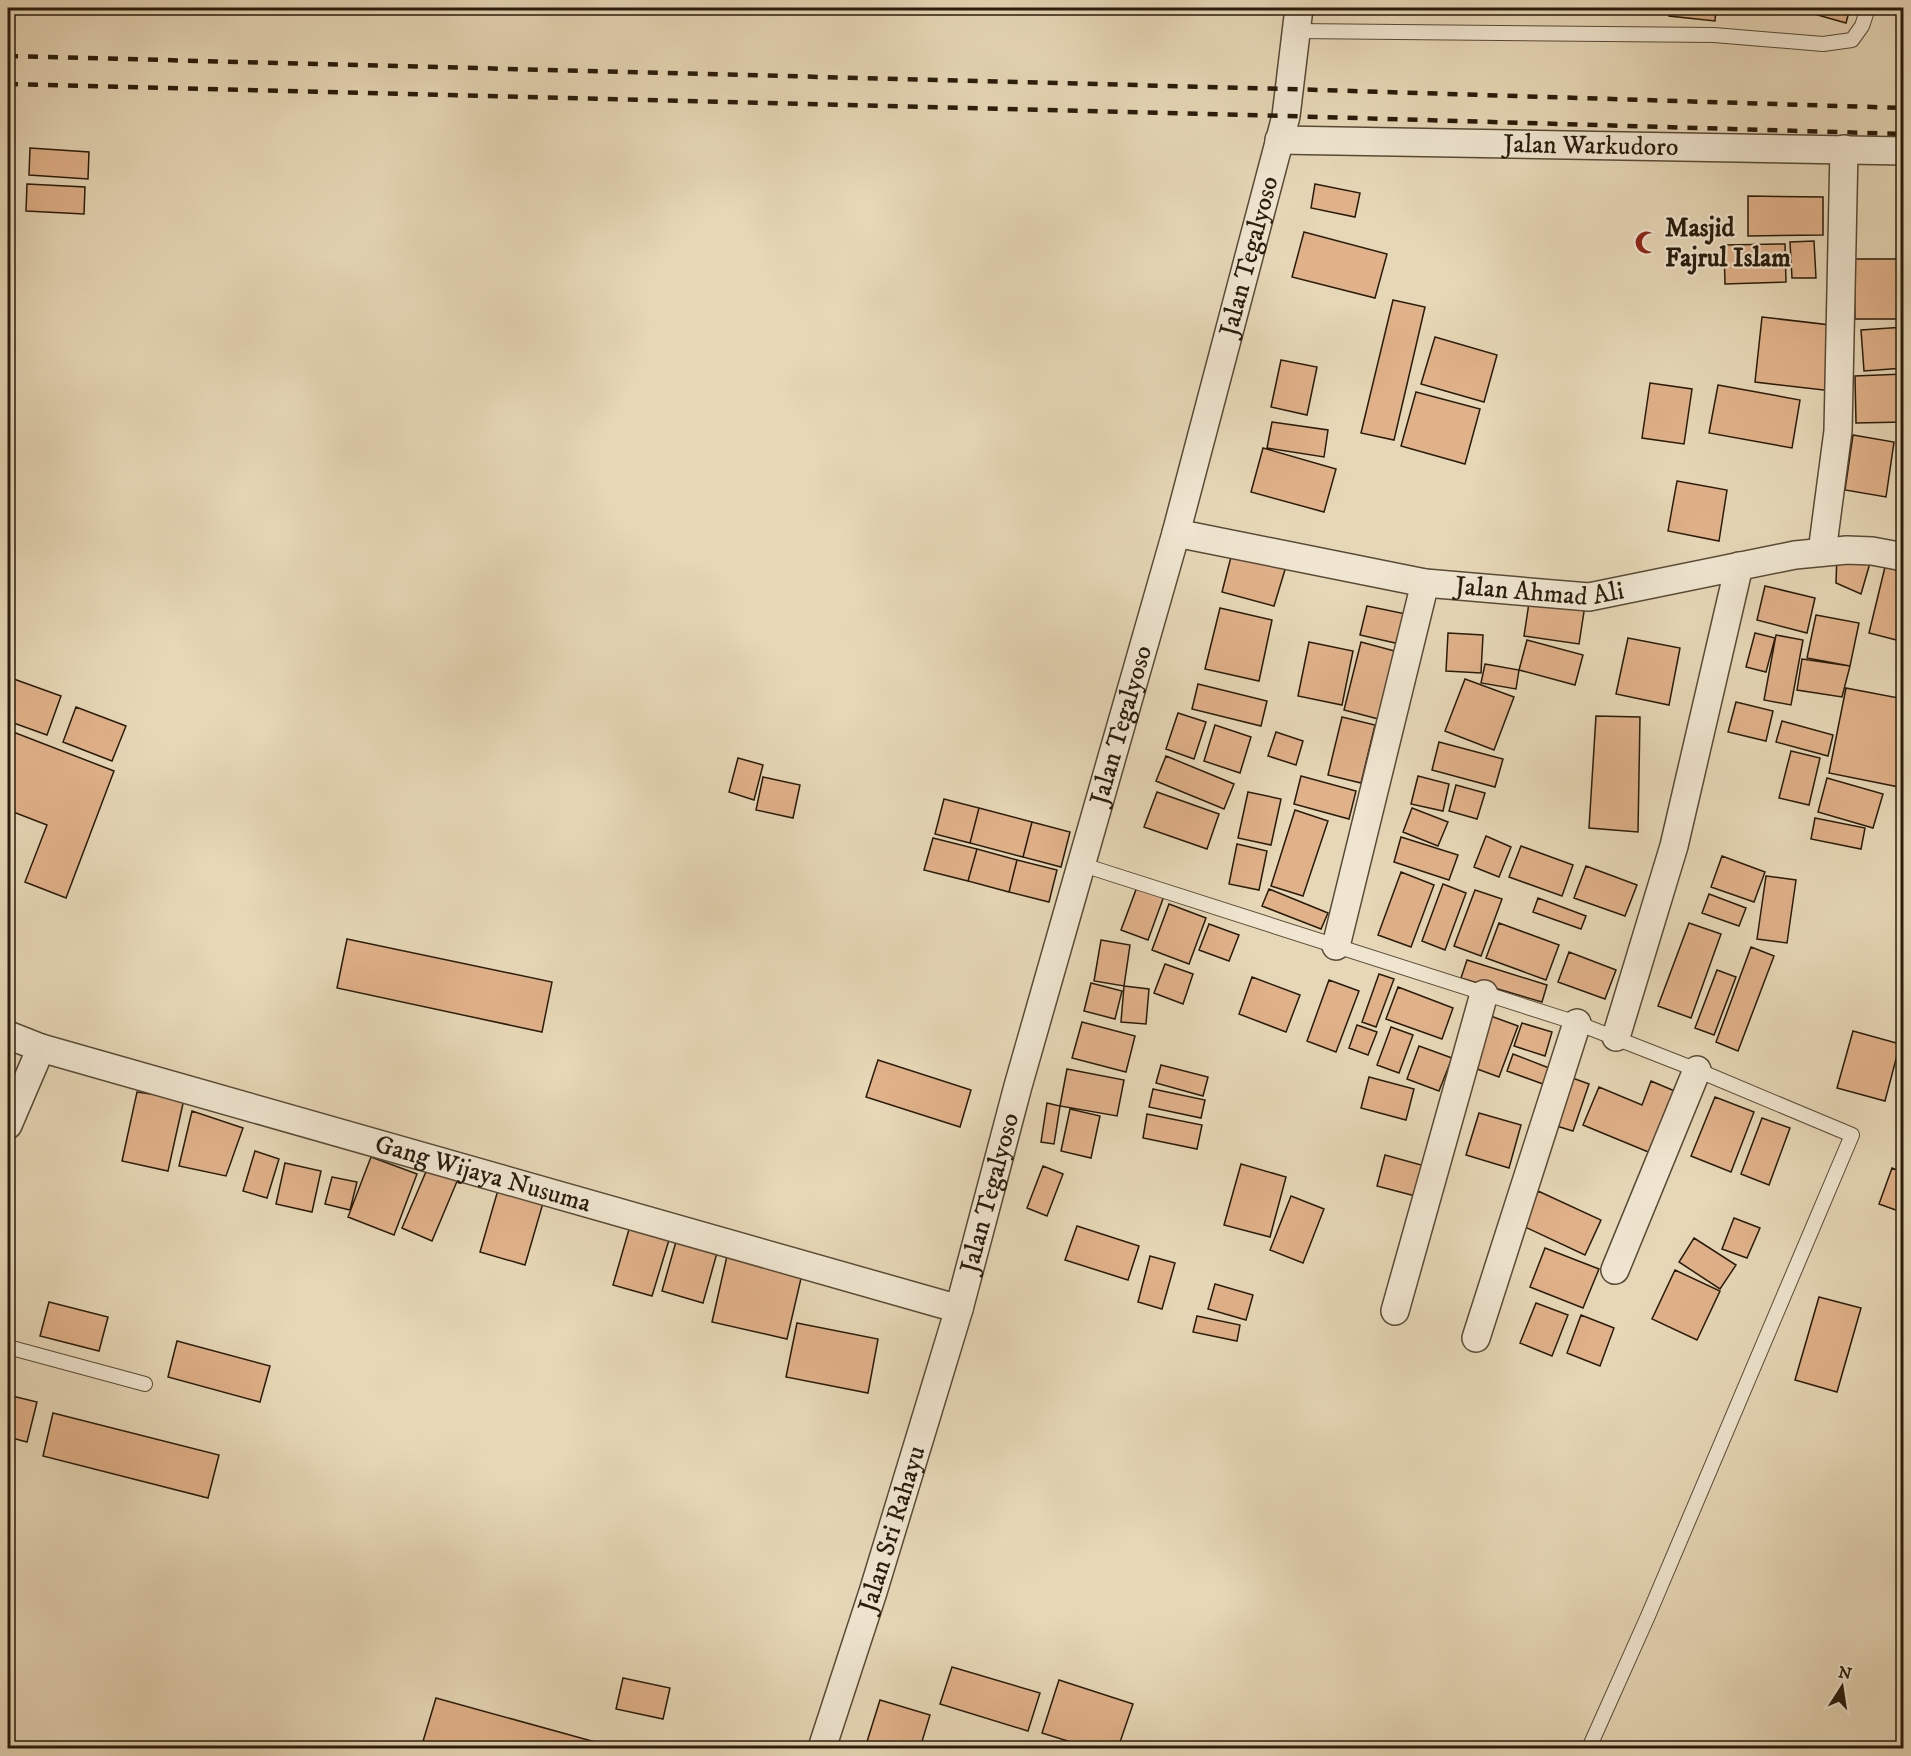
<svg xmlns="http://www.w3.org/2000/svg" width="1911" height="1756" font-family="'IM FELL DW Pica',serif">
<rect width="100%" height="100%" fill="#e6d7b6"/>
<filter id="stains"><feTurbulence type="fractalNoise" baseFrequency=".00333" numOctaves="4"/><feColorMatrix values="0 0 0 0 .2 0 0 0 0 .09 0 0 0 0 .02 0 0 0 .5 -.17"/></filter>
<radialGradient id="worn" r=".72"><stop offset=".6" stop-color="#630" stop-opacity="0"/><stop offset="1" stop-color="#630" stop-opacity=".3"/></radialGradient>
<!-- building -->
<path fill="#e1b189" stroke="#281c0c" stroke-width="1.5" d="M 1670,8 L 1716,8 L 1715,21 L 1669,16 Z
M 1808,8 L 1850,8 L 1846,23 L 1807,12 Z
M 30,148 L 89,152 L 88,179 L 29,175 Z
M 27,184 L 85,187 L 84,214 L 26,211 Z
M 1315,184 L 1360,193 L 1355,217 L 1311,208 Z
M 1748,196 L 1823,197 L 1823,235 L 1748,236 Z
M 1304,232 L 1387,254 L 1375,298 L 1292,277 Z
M 1814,241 L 1816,278 L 1792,278 L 1790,242 Z
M 1785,244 L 1786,282 L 1725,284 L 1724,245 Z
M 1854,259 L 1899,259 L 1899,319 L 1855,319 Z
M 1393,300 L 1425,307 L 1394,440 L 1361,433 Z
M 1762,317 L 1839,326 L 1832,391 L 1755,382 Z
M 1904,327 L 1904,368 L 1864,371 L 1861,330 Z
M 1435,337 L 1497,355 L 1484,402 L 1421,384 Z
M 1281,360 L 1317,367 L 1307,415 L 1271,407 Z
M 1904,374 L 1904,422 L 1856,423 L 1855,376 Z
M 1650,383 L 1692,389 L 1684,444 L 1642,438 Z
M 1718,385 L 1800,400 L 1792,448 L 1709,433 Z
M 1416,392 L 1480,409 L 1465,464 L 1401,446 Z
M 1272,422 L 1328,430 L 1324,457 L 1267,448 Z
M 1853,435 L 1894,442 L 1886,497 L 1845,490 Z
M 1263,448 L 1336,469 L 1324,512 L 1251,492 Z
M 1677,481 L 1727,490 L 1719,541 L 1668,531 Z
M 1233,549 L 1287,563 L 1274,606 L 1222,592 Z
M 1837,554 L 1870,563 L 1861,594 L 1836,583 Z
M 1885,567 L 1904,572 L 1904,642 L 1869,633 Z
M 1765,586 L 1815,598 L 1807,633 L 1757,620 Z
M 1530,596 L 1585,605 L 1579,644 L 1524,636 Z
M 1367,606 L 1411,615 L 1404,645 L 1360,635 Z
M 1220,608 L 1272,620 L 1259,681 L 1205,669 Z
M 1816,615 L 1859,623 L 1850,666 L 1807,658 Z
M 1448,633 L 1483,635 L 1481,673 L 1446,671 Z
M 1755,633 L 1775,638 L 1766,672 L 1746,667 Z
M 1776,635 L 1803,640 L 1791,705 L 1764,700 Z
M 1628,638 L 1680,648 L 1669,705 L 1616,694 Z
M 1527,640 L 1583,655 L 1575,685 L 1519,670 Z
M 1309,642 L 1353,651 L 1342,705 L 1298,696 Z
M 1361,642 L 1402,653 L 1386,721 L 1344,710 Z
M 1802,659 L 1850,666 L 1842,697 L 1797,690 Z
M 1485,664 L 1519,670 L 1516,689 L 1481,683 Z
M 11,678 L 61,696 L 47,735 L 8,721 L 8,688 Z
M 1465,679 L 1514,697 L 1494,750 L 1445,731 Z
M 1198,684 L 1267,701 L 1261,726 L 1192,709 Z
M 1846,688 L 1904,699 L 1904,788 L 1829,773 Z
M 1736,702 L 1773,711 L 1766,741 L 1728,732 Z
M 76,707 L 126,726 L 112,761 L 63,742 Z
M 1178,713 L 1206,722 L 1194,759 L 1166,749 Z
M 1596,716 L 1640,717 L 1638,832 L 1589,828 Z
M 1342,717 L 1375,725 L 1361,783 L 1328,775 Z
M 1782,721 L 1833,735 L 1828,756 L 1776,742 Z
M 1215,725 L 1251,737 L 1240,773 L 1204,761 Z
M 8,730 L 114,771 L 66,898 L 25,882 L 47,825 L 8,810 Z
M 1276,732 L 1303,741 L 1296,765 L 1268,756 Z
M 1439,742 L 1503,759 L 1495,787 L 1432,770 Z
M 1791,751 L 1820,758 L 1809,805 L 1779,798 Z
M 1166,756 L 1234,784 L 1224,809 L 1156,781 Z
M 738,758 L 763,765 L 754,800 L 729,792 Z
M 1301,776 L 1356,791 L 1349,819 L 1294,804 Z
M 1418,776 L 1449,784 L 1443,811 L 1411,804 Z
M 763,777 L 800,785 L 793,818 L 756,810 Z
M 1827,778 L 1883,794 L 1873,828 L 1818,812 Z
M 1456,785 L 1485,793 L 1477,819 L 1449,811 Z
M 1157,792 L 1219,814 L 1207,849 L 1144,827 Z
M 1248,792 L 1281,799 L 1271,845 L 1238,838 Z
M 944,799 L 979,808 L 970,843 L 935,834 Z
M 979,808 L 1032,822 L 1023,857 L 970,843 Z
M 1412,808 L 1448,822 L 1438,846 L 1403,832 Z
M 1295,810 L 1328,821 L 1303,896 L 1271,886 Z
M 1815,818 L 1865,828 L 1861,849 L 1811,839 Z
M 1032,822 L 1070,832 L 1061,867 L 1023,857 Z
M 1486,836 L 1511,847 L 1499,877 L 1474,867 Z
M 1401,837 L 1458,855 L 1449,880 L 1394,862 Z
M 933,838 L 977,849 L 968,881 L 924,870 Z
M 1237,844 L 1267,851 L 1259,890 L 1229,884 Z
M 1521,846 L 1573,865 L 1562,896 L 1509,877 Z
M 977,849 L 1017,860 L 1009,892 L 968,881 Z
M 1722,856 L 1765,872 L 1754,902 L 1711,887 Z
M 1017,860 L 1057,870 L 1049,902 L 1009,892 Z
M 1586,866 L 1637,885 L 1625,916 L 1574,898 Z
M 1401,872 L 1434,885 L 1411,947 L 1378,935 Z
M 1766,876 L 1796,880 L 1787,943 L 1757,939 Z
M 1443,884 L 1466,893 L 1445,950 L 1422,941 Z
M 1137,887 L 1164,896 L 1148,940 L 1121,930 Z
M 1269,889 L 1328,913 L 1321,929 L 1262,906 Z
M 1475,890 L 1502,899 L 1481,956 L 1454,946 Z
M 1709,894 L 1746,908 L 1739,926 L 1702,913 Z
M 1538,898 L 1586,916 L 1581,929 L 1533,912 Z
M 1169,904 L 1206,918 L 1189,964 L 1152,950 Z
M 1499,923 L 1559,945 L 1546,980 L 1486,958 Z
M 1689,923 L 1721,934 L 1691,1018 L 1658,1006 Z
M 1209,924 L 1239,935 L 1229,961 L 1199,950 Z
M 347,939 L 552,982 L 542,1032 L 337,988 Z
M 1101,940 L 1130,945 L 1124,986 L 1094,981 Z
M 1751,947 L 1774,956 L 1738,1051 L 1716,1042 Z
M 1569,952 L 1616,970 L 1605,999 L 1558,982 Z
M 1467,960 L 1547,985 L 1542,1002 L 1461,978 Z
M 1165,964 L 1193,974 L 1183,1004 L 1154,993 Z
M 1717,970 L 1736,977 L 1714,1035 L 1695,1028 Z
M 1379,974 L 1394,979 L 1376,1027 L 1362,1022 Z
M 1252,977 L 1300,995 L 1286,1032 L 1239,1014 Z
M 1329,980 L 1359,991 L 1336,1052 L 1307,1041 Z
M 1091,983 L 1122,991 L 1115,1019 L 1084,1011 Z
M 1124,986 L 1149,989 L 1146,1024 L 1121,1022 Z
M 1398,987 L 1453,1008 L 1442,1039 L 1386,1019 Z
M 1488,1015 L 1518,1026 L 1499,1077 L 1469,1066 Z
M 1082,1022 L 1135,1036 L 1126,1072 L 1072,1058 Z
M 1522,1023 L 1552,1032 L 1545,1056 L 1514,1046 Z
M 1357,1025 L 1377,1032 L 1368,1055 L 1349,1048 Z
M 1391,1027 L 1413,1035 L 1399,1073 L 1377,1065 Z
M 1853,1031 L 1900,1044 L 1885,1101 L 1837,1088 Z
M 8,1040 L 16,1043 L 8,1070 Z
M 1419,1046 L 1452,1058 L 1439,1091 L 1407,1079 Z
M 1513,1054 L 1549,1068 L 1543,1084 L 1507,1071 Z
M 878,1060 L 971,1090 L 960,1127 L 866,1097 Z
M 1161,1065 L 1208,1077 L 1203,1096 L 1156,1083 Z
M 1067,1069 L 1124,1080 L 1117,1116 L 1060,1106 Z
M 1567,1076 L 1589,1084 L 1573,1131 L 1550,1124 Z
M 1369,1077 L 1414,1089 L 1406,1120 L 1361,1108 Z
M 1651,1081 L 1684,1095 L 1658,1156 L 1583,1125 L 1599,1087 L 1642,1105 Z
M 1153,1089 L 1205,1100 L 1201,1118 L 1149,1107 Z
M 137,1092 L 184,1099 L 168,1171 L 122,1161 Z
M 1715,1097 L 1754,1112 L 1731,1172 L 1691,1156 Z
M 1047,1103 L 1060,1106 L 1054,1144 L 1041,1142 Z
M 1070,1109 L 1100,1116 L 1091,1158 L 1061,1151 Z
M 192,1111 L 243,1128 L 226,1176 L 179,1166 Z
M 1479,1113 L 1521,1125 L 1509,1168 L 1466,1155 Z
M 1147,1114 L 1202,1125 L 1197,1149 L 1143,1138 Z
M 1762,1118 L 1790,1128 L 1769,1185 L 1741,1174 Z
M 255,1151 L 279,1159 L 267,1198 L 243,1191 Z
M 1385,1155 L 1432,1168 L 1423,1198 L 1377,1186 Z
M 371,1157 L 417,1174 L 394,1235 L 348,1217 Z
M 285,1163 L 321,1171 L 312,1212 L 276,1204 Z
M 1241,1164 L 1286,1177 L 1270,1237 L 1224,1225 Z
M 1043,1166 L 1063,1174 L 1047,1216 L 1027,1208 Z
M 428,1167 L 458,1179 L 432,1241 L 402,1228 Z
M 1892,1168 L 1904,1173 L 1904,1213 L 1879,1204 Z
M 332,1177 L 357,1182 L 350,1210 L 325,1204 Z
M 498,1190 L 543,1203 L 525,1265 L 480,1252 Z
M 1538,1191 L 1601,1220 L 1585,1255 L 1523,1226 Z
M 1291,1196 L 1324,1209 L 1303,1263 L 1270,1250 Z
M 1734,1218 L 1760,1228 L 1747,1258 L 1722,1249 Z
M 632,1219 L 672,1230 L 652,1296 L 613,1285 Z
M 1077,1226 L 1139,1246 L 1128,1280 L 1065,1260 Z
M 679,1231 L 720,1242 L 703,1303 L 662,1291 Z
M 1694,1238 L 1736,1265 L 1720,1289 L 1679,1262 Z
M 1545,1248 L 1599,1269 L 1583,1308 L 1530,1287 Z
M 727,1256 L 802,1274 L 787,1339 L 712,1322 Z
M 1150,1256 L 1175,1263 L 1162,1309 L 1138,1302 Z
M 1675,1270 L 1720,1291 L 1697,1340 L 1652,1319 Z
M 1215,1284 L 1253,1295 L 1246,1320 L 1208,1309 Z
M 1819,1297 L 1861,1308 L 1837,1392 L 1795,1380 Z
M 49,1302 L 108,1317 L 99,1351 L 40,1336 Z
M 1536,1303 L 1568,1315 L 1552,1356 L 1520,1343 Z
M 1581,1315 L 1614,1328 L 1600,1366 L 1567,1353 Z
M 1197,1316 L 1240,1325 L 1237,1341 L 1193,1332 Z
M 797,1323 L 878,1339 L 868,1393 L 786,1377 Z
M 177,1341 L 270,1366 L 260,1402 L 168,1377 Z
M 8,1395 L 37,1402 L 27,1442 L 8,1437 Z
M 53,1413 L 219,1455 L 208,1498 L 43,1456 Z
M 952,1667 L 1040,1693 L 1028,1731 L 940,1704 Z
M 623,1678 L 670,1688 L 663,1719 L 616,1709 Z
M 1059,1680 L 1133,1704 L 1118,1748 L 1090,1748 L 1042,1733 Z
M 436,1698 L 617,1748 L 421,1748 Z
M 880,1700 L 930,1715 L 920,1748 L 865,1748 Z"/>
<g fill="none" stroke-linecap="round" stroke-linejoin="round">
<defs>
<path id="service" d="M 1296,31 L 1714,35 L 1823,44 L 1852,40 L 1862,26 L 1868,8
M 1080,864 L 1577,1023 L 1697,1070 L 1852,1135 L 1648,1616 L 1589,1748
M 8,1347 L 145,1384"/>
<g id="minor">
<path id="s1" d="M 1279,140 L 1904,151"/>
<path id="s2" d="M 1176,533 L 1425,583 L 1589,597 L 1795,555 L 1847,550 L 1872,551 L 1904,557"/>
<path d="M 1822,552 L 1838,431 L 1844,149"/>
<path d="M 1336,946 L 1425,583"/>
<path id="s3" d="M 8,1035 L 41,1048 L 959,1309"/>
<path d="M 1616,1037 L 1674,846 L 1739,566"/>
<path d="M 8,1125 L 41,1048"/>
<path d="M 1615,1270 L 1697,1070"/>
<path d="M 1395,1311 L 1484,994"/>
<path d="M 1476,1338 L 1577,1023"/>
<path id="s4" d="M 822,1748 L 873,1592 L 959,1309 L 1018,1086 L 1176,533 L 1286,116 L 1299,8"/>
</g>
</defs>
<!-- service casing -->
<use href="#service" stroke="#584b36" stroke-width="16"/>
<!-- minor casing -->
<use href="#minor" stroke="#584b36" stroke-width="30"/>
<!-- service -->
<use href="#service" stroke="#efe5d0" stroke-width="14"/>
<!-- minor -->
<use href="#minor" stroke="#efe5d0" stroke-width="27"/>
<!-- rail -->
<path stroke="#281c0c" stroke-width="4.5" stroke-dasharray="10 10" stroke-linecap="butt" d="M 8,56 L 1288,89 L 1904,108
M 8,84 L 1286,116 L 1904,134"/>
</g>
<!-- icons -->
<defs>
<symbol id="mosque-bare" viewBox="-9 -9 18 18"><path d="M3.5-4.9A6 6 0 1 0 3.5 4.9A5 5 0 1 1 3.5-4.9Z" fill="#8f2418" stroke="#efe5d0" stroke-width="2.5" paint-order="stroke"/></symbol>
</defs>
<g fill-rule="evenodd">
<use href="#mosque-bare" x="1630" y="226" width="33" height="33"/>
</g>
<g text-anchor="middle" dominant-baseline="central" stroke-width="4.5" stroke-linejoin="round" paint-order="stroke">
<!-- street labels -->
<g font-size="26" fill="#281c0c" stroke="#efe5d0">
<text stroke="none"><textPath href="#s1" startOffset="312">Jalan Warkudoro</textPath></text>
<text stroke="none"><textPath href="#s4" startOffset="1552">Jalan Tegalyoso</textPath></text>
<text stroke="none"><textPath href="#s2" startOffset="369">Jalan Ahmad Ali</textPath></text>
<text stroke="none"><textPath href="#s4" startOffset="1066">Jalan Tegalyoso</textPath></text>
<text stroke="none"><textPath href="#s3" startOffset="495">Gang Wijaya Nusuma</textPath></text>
<text stroke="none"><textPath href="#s4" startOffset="580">Jalan Tegalyoso</textPath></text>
<text stroke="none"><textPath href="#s4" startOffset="230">Jalan Sri Rahayu</textPath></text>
</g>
<!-- poi labels -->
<g font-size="26" font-weight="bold" fill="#281c0c" stroke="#efe5d0" text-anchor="start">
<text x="1665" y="228">Masjid<tspan x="1665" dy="30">Fajrul Islam</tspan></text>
</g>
</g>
<!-- margin -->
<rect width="1911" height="1756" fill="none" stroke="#e6d7b6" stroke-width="30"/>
<rect x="9" y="9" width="1893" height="1738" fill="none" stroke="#281c0c" stroke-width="3"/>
<rect x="15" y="15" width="1881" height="1726" fill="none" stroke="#281c0c" stroke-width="1.5"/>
<!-- north arrow -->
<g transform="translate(1842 1687) rotate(12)" stroke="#efe5d0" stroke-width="4.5" paint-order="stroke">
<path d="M0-4.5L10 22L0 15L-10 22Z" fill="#281c0c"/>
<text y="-9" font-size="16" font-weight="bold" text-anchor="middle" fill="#281c0c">N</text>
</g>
<rect width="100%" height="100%" filter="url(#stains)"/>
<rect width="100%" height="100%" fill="url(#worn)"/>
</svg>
